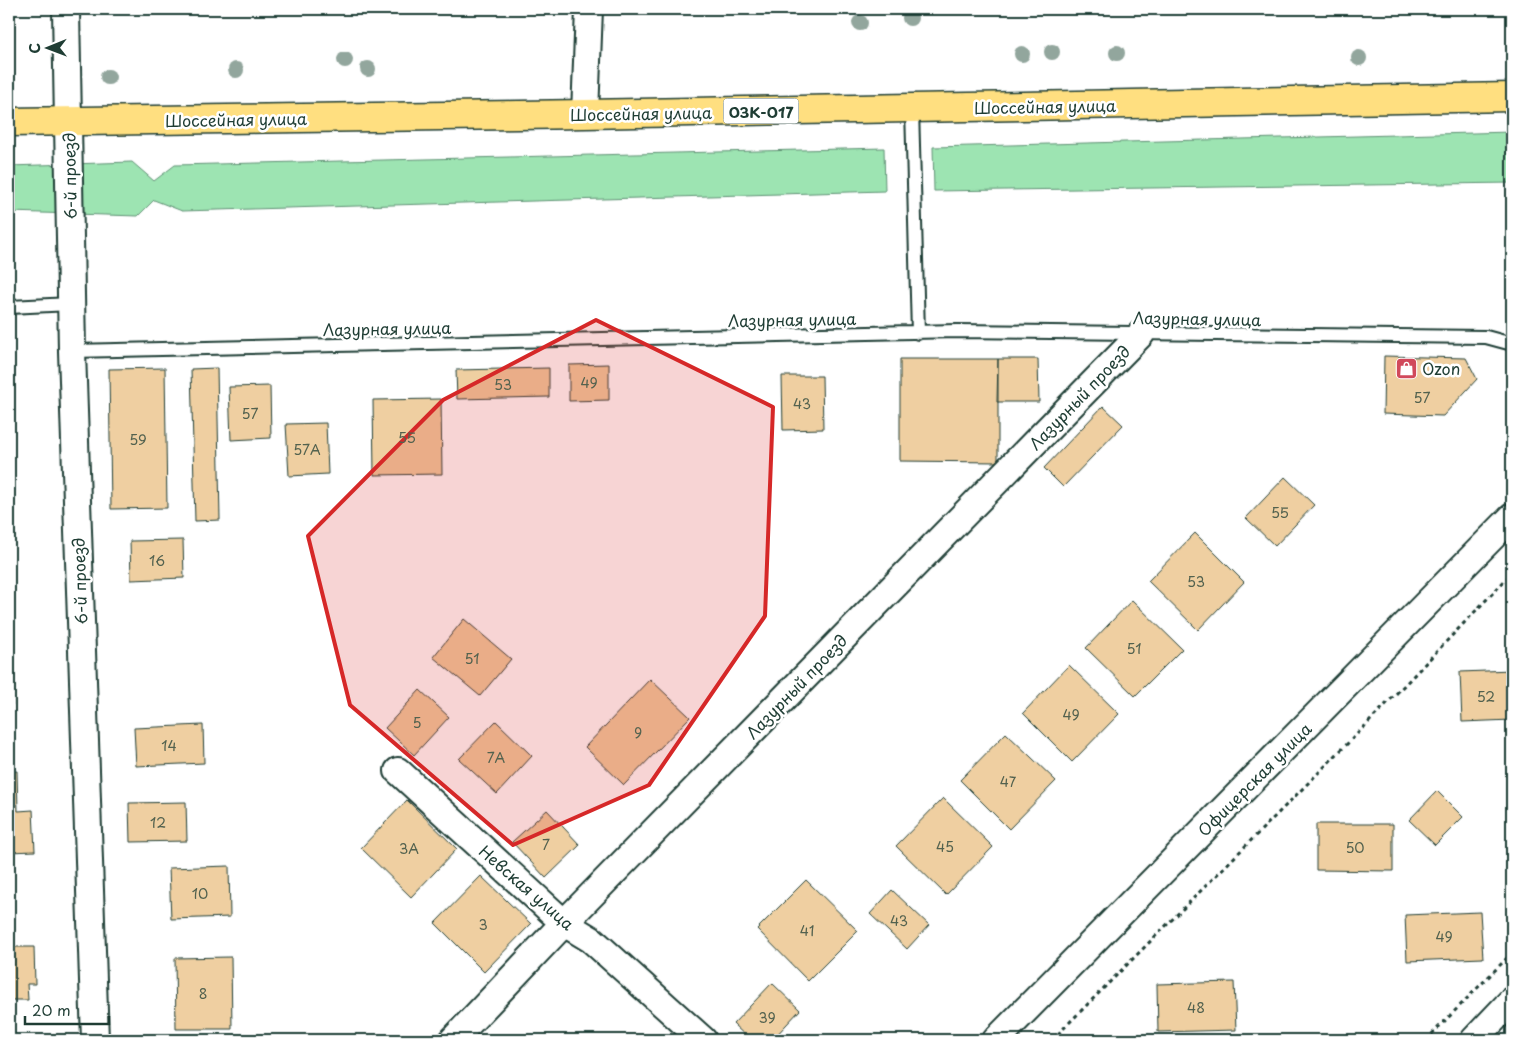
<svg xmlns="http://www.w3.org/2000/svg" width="1521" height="1049" font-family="'Playpen Sans',sans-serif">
<rect width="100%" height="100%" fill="#fff"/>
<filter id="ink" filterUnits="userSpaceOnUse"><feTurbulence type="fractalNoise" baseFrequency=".02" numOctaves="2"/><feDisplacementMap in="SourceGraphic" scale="10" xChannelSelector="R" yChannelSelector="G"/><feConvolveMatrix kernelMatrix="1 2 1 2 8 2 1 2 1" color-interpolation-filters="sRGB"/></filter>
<g filter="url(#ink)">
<!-- green -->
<path fill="#9de4b2" stroke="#5e9073" d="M 1512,132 L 1512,183 L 934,191 L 933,147 Z
M 884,148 L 885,191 L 182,211 L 154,200 L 138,216 L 9,212 L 9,166 L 132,162 L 154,181 L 175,165 Z"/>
<!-- building -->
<path fill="#efcfa1" stroke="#1f3d34" d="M 1384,356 L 1466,358 L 1477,379 L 1443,416 L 1383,414 Z
M 900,359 L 998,359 L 998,462 L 900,461 Z
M 998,359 L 1038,359 L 1039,402 L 997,402 Z
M 609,364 L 609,400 L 569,401 L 569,365 Z
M 165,368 L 167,508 L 111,509 L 109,369 Z
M 217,368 L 220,520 L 195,521 L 191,369 Z
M 549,368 L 549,397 L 457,399 L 456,370 Z
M 782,376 L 822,376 L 823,429 L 783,430 Z
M 270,386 L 271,438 L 231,440 L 229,387 Z
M 441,399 L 442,474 L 374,475 L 373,400 Z
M 1103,406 L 1123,425 L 1063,487 L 1044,468 Z
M 326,423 L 328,474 L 289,476 L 286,424 Z
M 1285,477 L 1314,505 L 1275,546 L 1246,518 Z
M 1195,533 L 1244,582 L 1198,630 L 1148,581 Z
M 183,540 L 184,578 L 131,580 L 130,541 Z
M 1132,600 L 1182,649 L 1135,696 L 1086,648 Z
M 464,619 L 511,659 L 480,696 L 433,657 Z
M 9,630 L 11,630 L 12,705 L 9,705 Z
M 1069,665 L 1119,714 L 1072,762 L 1023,713 Z
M 1512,670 L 1512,720 L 1462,722 L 1460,672 Z
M 650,679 L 690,717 L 624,785 L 585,747 Z
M 420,690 L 449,717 L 414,755 L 385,728 Z
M 496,721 L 532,756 L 497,794 L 459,759 Z
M 203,725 L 204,763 L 136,766 L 134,728 Z
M 1006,733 L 1056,781 L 1009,829 L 960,780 Z
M 17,771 L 18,811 L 33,810 L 35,851 L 9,852 L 9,772 Z
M 1437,791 L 1463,817 L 1435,845 L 1409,820 Z
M 943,798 L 993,847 L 946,895 L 896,846 Z
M 407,800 L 457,849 L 411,897 L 361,848 Z
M 186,802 L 187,841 L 130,842 L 129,803 Z
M 547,810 L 580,845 L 546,878 L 512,842 Z
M 1316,824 L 1393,824 L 1393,871 L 1316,870 Z
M 229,866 L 230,917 L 171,919 L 169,868 Z
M 481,876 L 531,924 L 484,972 L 435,923 Z
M 806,880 L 858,931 L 808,981 L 757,929 Z
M 892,890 L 929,925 L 907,949 L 870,914 Z
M 1480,912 L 1483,958 L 1407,961 L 1405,915 Z
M 9,947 L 34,947 L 35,984 L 27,984 L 28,1000 L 9,1000 Z
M 231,957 L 232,1029 L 176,1029 L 175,958 Z
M 1234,982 L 1236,1030 L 1158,1032 L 1157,984 Z
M 772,983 L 800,1010 L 772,1040 L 750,1040 L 733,1024 Z"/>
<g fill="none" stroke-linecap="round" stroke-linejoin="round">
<defs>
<path id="service" d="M 912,108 L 918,333
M 9,307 L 71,304
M 72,351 L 957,331 L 1486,337 L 1512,344"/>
<path id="minor" d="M 66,9 L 72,351 L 95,1040
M 585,114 L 589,9
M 398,771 L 564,923 L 592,940 L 703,1040
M 453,1040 L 564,923 L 1141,334
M 996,1040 L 1512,517
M 1474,1040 L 1512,1000"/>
<path id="primary" d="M 9,122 L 585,114 L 1512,97"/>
</defs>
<!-- service casing -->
<use href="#service" stroke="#1f3d34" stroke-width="16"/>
<!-- minor casing -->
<use href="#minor" stroke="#1f3d34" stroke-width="30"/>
<!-- primary casing -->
<use href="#primary" stroke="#1f3d34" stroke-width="31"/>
<!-- path -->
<path stroke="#1f3d34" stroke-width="3" stroke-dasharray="4 4" stroke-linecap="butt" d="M 1052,1040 L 1368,723 L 1512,573
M 1426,1040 L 1512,953"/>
<!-- service -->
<use href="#service" stroke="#fff" stroke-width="12"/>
<!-- minor -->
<use href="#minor" stroke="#fff" stroke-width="26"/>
<!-- primary -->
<use href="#primary" stroke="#ffdf80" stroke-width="28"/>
</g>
<!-- trees -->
<g fill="#92a69d">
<circle cx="910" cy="18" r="8"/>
<circle cx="860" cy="23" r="8"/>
<circle cx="1052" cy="52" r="8"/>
<circle cx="1117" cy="53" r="8"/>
<circle cx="1022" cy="54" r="8"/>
<circle cx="1359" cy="58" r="8"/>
<circle cx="345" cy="60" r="8"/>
<circle cx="368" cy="69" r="8"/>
<circle cx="236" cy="70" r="8"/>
<circle cx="108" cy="77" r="8"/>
</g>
</g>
<!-- marked area -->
<path fill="#d62828" fill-opacity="0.2" stroke="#d62828" stroke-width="4" stroke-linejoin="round" d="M 596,320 L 773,407 L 765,616 L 649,785 L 513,845 L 350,705 L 308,536 L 443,400 Z"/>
<!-- icons -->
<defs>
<symbol id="shop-square" viewBox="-11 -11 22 22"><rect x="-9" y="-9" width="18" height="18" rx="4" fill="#d1495b" stroke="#fff"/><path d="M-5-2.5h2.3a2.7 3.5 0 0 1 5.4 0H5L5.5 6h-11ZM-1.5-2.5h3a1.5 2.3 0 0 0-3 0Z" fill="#fff"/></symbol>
</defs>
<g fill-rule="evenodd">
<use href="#shop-square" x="1394" y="356" width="25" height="25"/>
</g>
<g text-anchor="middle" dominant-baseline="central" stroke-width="5" stroke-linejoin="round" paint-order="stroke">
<!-- number labels -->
<g font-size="14" fill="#53624f">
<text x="589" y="382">49</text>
<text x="503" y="384">53</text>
<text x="1422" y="397">57</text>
<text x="802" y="403">43</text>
<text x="250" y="413">57</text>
<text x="407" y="437">55</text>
<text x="138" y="439">59</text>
<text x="307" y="449">57А</text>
<text x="1280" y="512">55</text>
<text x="157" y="560">16</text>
<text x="1196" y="581">53</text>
<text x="1134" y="648">51</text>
<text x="472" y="658">51</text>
<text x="1486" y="696">52</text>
<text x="1071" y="714">49</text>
<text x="417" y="722">5</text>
<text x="638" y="732">9</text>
<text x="169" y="745">14</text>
<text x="496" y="757">7А</text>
<text x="1008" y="781">47</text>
<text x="158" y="822">12</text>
<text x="546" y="844">7</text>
<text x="945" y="846">45</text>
<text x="1355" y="847">50</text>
<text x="409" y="848">3А</text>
<text x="200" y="893">10</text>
<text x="899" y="920">43</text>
<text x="483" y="924">3</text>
<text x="807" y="930">41</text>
<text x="1444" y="936">49</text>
<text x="203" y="993">8</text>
<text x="1196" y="1007">48</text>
<text x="767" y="1017">39</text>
</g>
<!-- shield labels -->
<rect fill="#fff" stroke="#627771" stroke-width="1" x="723.5" y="98.5" width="75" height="25" rx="4"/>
<g font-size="15" font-weight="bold" fill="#1f3d34">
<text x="761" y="111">03К-017</text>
</g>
<!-- street labels -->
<g font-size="16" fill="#1f3d34" stroke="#fff">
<text transform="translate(1045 106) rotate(-1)">Шоссейная улица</text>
<text transform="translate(641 113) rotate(-1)">Шоссейная улица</text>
<text transform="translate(236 119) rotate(-1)">Шоссейная улица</text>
<text transform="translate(69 176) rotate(-91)">6-й проезд</text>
<text transform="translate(1197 318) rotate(1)">Лазурная улица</text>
<text transform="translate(792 319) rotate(-1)">Лазурная улица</text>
<text transform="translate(387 328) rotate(-1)">Лазурная улица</text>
<text transform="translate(1079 397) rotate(-46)">Лазурный проезд</text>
<text transform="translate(79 581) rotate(-92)">6-й проезд</text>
<text transform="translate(796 686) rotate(-46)">Лазурный проезд</text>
<text transform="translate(1254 779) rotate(-45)">Офицерская улица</text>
<text transform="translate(527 887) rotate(41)">Невская улица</text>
</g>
<!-- poi labels -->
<g font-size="16" fill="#1f3d34" stroke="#fff" text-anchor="start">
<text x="1422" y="368">Ozon</text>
</g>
</g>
<!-- margin -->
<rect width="1521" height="1049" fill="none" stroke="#fff" stroke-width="30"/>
<rect x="15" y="15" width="1491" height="1019" fill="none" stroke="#1f3d34" stroke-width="2" filter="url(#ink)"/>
<!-- north arrow -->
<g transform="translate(48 48) rotate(269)" stroke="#ffffff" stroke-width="4" paint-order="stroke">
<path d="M0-4L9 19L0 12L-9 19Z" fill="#1f3d34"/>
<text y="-8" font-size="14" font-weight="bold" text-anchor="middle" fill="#1f3d34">С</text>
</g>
<!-- scale -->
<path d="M25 1016v8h84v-8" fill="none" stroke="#1f3d34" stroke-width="2.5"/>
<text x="32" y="1016" font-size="15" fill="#1f3d34" stroke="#ffffff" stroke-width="4" paint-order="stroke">20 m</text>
</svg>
